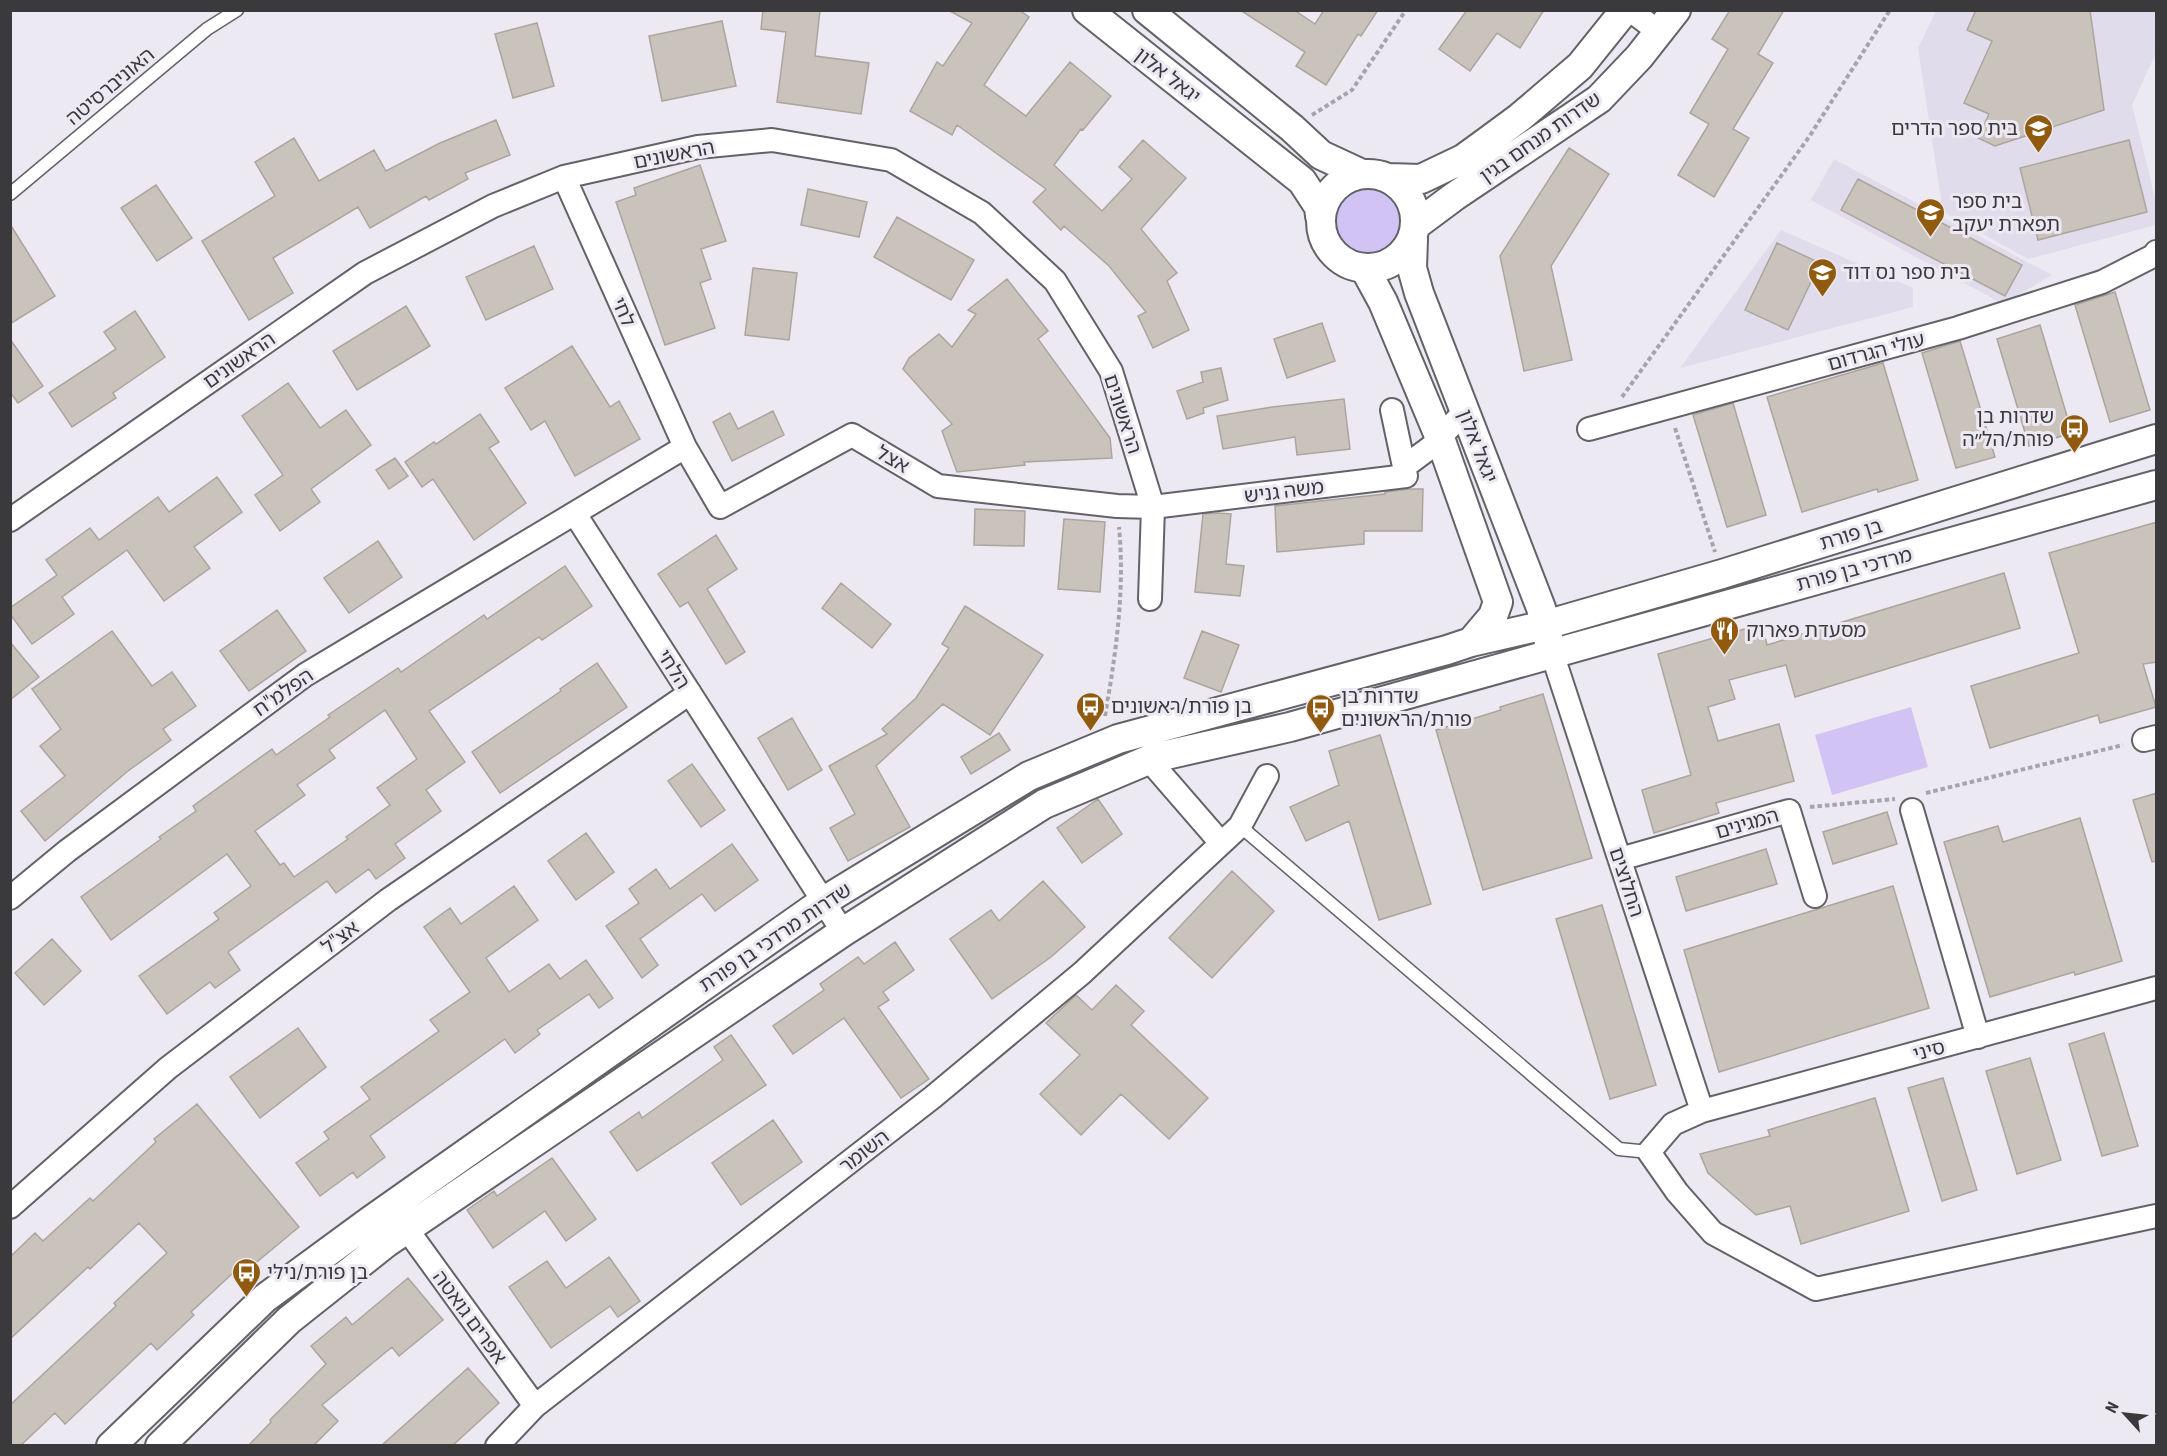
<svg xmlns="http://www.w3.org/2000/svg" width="2167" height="1456" font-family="'Roboto Condensed','Noto Sans Hebrew',sans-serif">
<rect width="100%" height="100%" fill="#ece9f2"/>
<!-- built -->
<path fill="#e0dcec" d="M 1936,11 L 2156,11 L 2156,53 L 2132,105 L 2156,202 L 2156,225 L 2028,259 L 1943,212 L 1918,48 Z
M 1834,159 L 2052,275 L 2003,304 L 1811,200 Z
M 1781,230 L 1913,288 L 1913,307 L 1680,368 Z"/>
<!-- green -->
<path fill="#d2c3f5" d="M1329 221a39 39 0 1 1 78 0a39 39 0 1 1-78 0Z
M 1911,707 L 1928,767 L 1832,795 L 1815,735 Z"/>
<!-- building -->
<path fill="#cac3bc" stroke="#aba59e" stroke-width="1.5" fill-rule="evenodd" d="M 763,10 L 820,10 L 815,56 L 869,63 L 861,114 L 777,102 L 786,32 L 761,29 Z
M 948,10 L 1019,10 L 1029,17 L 984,85 L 1026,116 L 1070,62 L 1111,96 L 1083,130 L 1081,129 L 1054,165 L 1102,211 L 1132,179 L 1119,167 L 1143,140 L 1186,178 L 1141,229 L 1177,273 L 1167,281 L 1189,330 L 1153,348 L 1138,316 L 1146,312 L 1109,266 L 1064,226 L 1061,230 L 1033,202 L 1046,189 L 957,125 L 952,135 L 910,111 L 937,62 L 943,66 L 972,23 Z
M 1240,10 L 1294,10 L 1315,24 L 1324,10 L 1378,10 L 1361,36 L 1358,34 L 1326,85 L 1296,66 L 1305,52 Z
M 1467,10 L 1544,10 L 1520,48 L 1497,33 L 1470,71 L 1439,49 Z
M 1730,10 L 1784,10 L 1758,54 L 1773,63 L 1733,129 L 1749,138 L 1714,197 L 1678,175 L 1709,124 L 1690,113 L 1728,49 L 1712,39 Z
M 1976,10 L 2090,10 L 2104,110 L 1995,146 L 1978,138 L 1989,114 L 1964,103 L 1992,41 L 1967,30 Z
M 722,21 L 736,86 L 662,101 L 649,36 Z
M 537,23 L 554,86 L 513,98 L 495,34 Z
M 496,120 L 510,155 L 465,173 L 468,179 L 429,200 L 426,196 L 370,228 L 358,207 L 273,258 L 293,293 L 249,320 L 202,241 L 275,196 L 255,162 L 294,138 L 319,181 L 374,150 L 386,171 L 440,143 Z
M 2129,140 L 2147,212 L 2038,240 L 2020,168 Z
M 1569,148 L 1609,174 L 1551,266 L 1572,360 L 1524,371 L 1500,256 Z
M 700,165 L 726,241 L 701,249 L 711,279 L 700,283 L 715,328 L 665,345 L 616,202 L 636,195 L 634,188 Z
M 1858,179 L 2022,265 L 2005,296 L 1841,210 Z
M 156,185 L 192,238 L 157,261 L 121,208 Z
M 808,189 L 867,202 L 859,237 L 801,225 Z
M 897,217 L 974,260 L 951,300 L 874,257 Z
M 10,224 L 55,296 L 10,324 Z
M 1777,243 L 1820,263 L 1788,330 L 1745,310 Z
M 534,246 L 553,289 L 486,320 L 466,277 Z
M 753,268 L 797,273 L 789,340 L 745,335 Z
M 1007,279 L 1048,331 L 1038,339 L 1110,438 L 1112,458 L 1024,462 L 1025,465 L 957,472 L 942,431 L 952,424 L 903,369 L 909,358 L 939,334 L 952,347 L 976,314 L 968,310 Z
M 2115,292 L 2150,410 L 2110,422 L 2075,305 Z
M 406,306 L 430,346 L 357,390 L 333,351 Z
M 135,311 L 165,357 L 113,393 L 116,398 L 72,427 L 49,393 L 116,349 L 104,332 Z
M 1322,323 L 1335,361 L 1287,378 L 1274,339 Z
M 2040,325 L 2072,433 L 2029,446 L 1997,339 Z
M 10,339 L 43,386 L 18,403 L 10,392 Z
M 1960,341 L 1995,457 L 1956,468 L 1922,353 Z
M 572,346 L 610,407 L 619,401 L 640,439 L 575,476 L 545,421 L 531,430 L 505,388 Z
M 1883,363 L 1918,480 L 1878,492 L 1877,489 L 1802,512 L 1767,397 Z
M 1221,368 L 1228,400 L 1203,408 L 1204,413 L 1187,419 L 1177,391 L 1203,382 L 1201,372 Z
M 288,383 L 320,428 L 346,410 L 371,445 L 311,489 L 320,502 L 280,531 L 255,495 L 283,475 L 242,416 Z
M 1344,399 L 1350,449 L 1297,455 L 1295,437 L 1223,449 L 1217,416 L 1272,407 Z
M 1733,403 L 1766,515 L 1727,527 L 1693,415 Z
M 773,411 L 784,435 L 732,461 L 713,422 L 730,413 L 738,429 Z
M 480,414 L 499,442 L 489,448 L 526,503 L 474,540 L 433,479 L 422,487 L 405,462 L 434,442 L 436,444 Z
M 395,458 L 408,476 L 389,489 L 376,470 Z
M 217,477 L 242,512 L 194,547 L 210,568 L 164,601 L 127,550 L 62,597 L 74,614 L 32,644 L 10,614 L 10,608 L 57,575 L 46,560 L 90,528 L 99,540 L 158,497 L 169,512 Z
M 1409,489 L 1423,489 L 1422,531 L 1364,531 L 1364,544 L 1277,552 L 1275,506 L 1385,494 L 1385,492 Z
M 975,509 L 1025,511 L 1024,546 L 974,545 Z
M 1217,513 L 1231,514 L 1226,564 L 1244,566 L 1240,596 L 1195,592 L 1203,514 Z
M 1064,519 L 1105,522 L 1100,592 L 1058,589 Z
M 2157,522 L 2157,662 L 2143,664 L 2156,707 L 2100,723 L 2098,715 L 1990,748 L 1971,686 L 2079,653 L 2049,553 Z
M 716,535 L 737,569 L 707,589 L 745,652 L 726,664 L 688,602 L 680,607 L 658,574 Z
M 378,541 L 402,577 L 349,613 L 324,578 Z
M 565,566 L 592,606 L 542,640 L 539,637 L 429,711 L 465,762 L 426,790 L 441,811 L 395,844 L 405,858 L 376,879 L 369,869 L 336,893 L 327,881 L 228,952 L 240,970 L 215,988 L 210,982 L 167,1014 L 139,976 L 219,919 L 214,913 L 251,886 L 227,854 L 111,940 L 81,897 L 161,839 L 159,837 L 196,811 L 193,806 L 272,749 L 276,755 L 330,717 L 328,715 L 398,668 L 401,672 L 484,615 L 487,619 ZM 385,710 L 417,759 L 377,788 L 390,805 L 346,837 L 348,839 L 294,877 L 284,863 L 280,865 L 255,831 L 305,795 L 297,785 L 335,758 L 329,750 Z
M 2004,573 L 2020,628 L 1795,697 L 1786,665 L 1729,680 L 1735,699 L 1708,707 L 1718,741 L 1779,724 L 1794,781 L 1716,803 L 1719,813 L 1654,833 L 1642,790 L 1691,775 L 1658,654 L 1762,624 L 1767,645 Z
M 841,583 L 891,624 L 872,648 L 822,608 Z
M 965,606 L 1043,655 L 990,735 L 943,704 L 876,766 L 910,827 L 848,861 L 830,828 L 855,814 L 829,766 L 887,734 L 882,729 L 916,698 L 949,648 L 942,644 Z
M 277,610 L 306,651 L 249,691 L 220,651 Z
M 112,631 L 152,686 L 172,672 L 196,706 L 163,729 L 171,740 L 128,771 L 45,841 L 21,811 L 65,776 L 40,746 L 61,729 L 32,689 Z
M 1202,631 L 1239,645 L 1221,692 L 1184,678 Z
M 10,642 L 39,677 L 10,700 Z
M 597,663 L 627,707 L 500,793 L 472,752 L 561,691 L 560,689 Z
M 1543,694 L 1592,858 L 1483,890 L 1436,730 L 1501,710 L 1500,707 Z
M 792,718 L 822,770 L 788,790 L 758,738 Z
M 999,733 L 1010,750 L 971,774 L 961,757 Z
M 1380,735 L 1431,904 L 1379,920 L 1349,821 L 1306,841 L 1290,807 L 1339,785 L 1329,751 Z
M 692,764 L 725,810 L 701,827 L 668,781 Z
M 2157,793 L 2157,861 L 2152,862 L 2133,800 Z
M 1098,799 L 1122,834 L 1082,863 L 1057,828 Z
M 1887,812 L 1897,844 L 1833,864 L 1823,832 Z
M 2080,818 L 2122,961 L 2075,975 L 2074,972 L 1990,997 L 1944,842 L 1998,826 L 2003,842 Z
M 586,833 L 614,872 L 576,900 L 548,861 Z
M 732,844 L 758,880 L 715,911 L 702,894 L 640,939 L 658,965 L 642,978 L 606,926 L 639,903 L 629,889 L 656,869 L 670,889 Z
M 1766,849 L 1777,884 L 1686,911 L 1676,877 Z
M 1232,871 L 1274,911 L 1212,978 L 1169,938 Z
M 1043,881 L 1085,927 L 1051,957 L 992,999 L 950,939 L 991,910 L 999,921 Z
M 514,886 L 538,920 L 486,958 L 509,992 L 549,964 L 560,979 L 586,960 L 613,998 L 599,1008 L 589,994 L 537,1030 L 540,1034 L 515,1053 L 505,1039 L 370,1136 L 385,1157 L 357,1178 L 353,1172 L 320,1196 L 296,1163 L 329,1139 L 324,1132 L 370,1099 L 361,1087 L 439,1031 L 430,1020 L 470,992 L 424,927 L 450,908 L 461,924 Z
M 1893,886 L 1929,1008 L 1719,1072 L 1684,950 Z
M 1602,905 L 1656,1085 L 1610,1099 L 1556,919 Z
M 52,939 L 81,971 L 44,1005 L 15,973 Z
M 895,942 L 914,970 L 883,992 L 889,1000 L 878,1007 L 929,1079 L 901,1098 L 844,1018 L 793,1054 L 773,1026 L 824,990 L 820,984 L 858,957 L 864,964 Z
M 1116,985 L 1144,1011 L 1131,1025 L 1208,1098 L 1169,1139 L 1121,1094 L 1081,1135 L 1040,1094 L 1080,1055 L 1046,1023 L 1076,995 L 1092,1010 Z
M 298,1028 L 326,1067 L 260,1118 L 230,1077 Z
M 2104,1033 L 2138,1146 L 2102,1156 L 2069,1044 Z
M 731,1035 L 766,1085 L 637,1171 L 610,1132 L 639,1112 L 642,1118 L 723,1060 L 714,1047 Z
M 2030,1058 L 2061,1160 L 2017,1174 L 1986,1071 Z
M 1943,1078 L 1977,1190 L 1942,1201 L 1908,1088 Z
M 1875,1098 L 1909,1211 L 1801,1244 L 1790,1206 L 1756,1215 L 1708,1173 L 1700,1154 L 1770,1136 L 1768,1130 Z
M 197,1104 L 299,1227 L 253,1265 L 248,1259 L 191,1312 L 194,1315 L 157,1350 L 151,1343 L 65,1424 L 55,1413 L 20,1446 L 10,1446 L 10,1405 L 116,1306 L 114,1303 L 167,1253 L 139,1223 L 90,1269 L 88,1267 L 10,1339 L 10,1257 L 35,1233 L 43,1241 L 90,1198 L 93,1201 L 156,1142 L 154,1139 Z
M 773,1120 L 802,1162 L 741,1205 L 712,1163 Z
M 552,1158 L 596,1219 L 566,1241 L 545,1211 L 493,1248 L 467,1210 L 494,1191 L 497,1196 Z
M 609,1257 L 640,1301 L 618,1317 L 610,1306 L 551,1348 L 509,1287 L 547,1261 L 566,1288 Z
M 408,1278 L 443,1320 L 399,1356 L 392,1347 L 322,1405 L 338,1421 L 313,1446 L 248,1446 L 271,1422 L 270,1420 L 326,1364 L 311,1346 L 346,1317 L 352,1325 Z
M 468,1368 L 499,1403 L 452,1446 L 381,1446 Z"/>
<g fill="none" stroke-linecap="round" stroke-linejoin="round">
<defs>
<path id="service" d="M 10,194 L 207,29 L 237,10
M 1240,826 L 1619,1149 L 1649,1152"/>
<path id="minor" d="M 1630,10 L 1659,32
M 564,177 L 685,447 L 720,507 L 852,435 L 938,486 L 1117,506 L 1153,507 L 1406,476 L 1392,410
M 1589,429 L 1958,328 L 2102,282 L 2153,256 L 2156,252
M 1404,467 L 1431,447 L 1465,411
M 575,514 L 843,932
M 10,520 L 365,273 L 493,206 L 564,177 L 698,147 L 772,140 L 891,160 L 982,213 L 1055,281 L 1111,371 L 1153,507 L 1150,599
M 1552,653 L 1702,1111
M 2144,740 L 2156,737
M 1149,760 L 1221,843
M 1912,810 L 1978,1037
M 1620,859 L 1789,811 L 1815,896
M 10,898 L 67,851 L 305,675 L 685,447
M 2156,988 L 1702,1111 L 1673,1124 L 1649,1152 L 1677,1192 L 1713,1233 L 1816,1289 L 2156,1216
M 10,1207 L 168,1068 L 388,900 L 690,693
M 406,1228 L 535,1406
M 497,1446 L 535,1406 L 933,1097 L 1082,973 L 1240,826 L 1267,776"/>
<path id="tertiary" d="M 1087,10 L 1302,181 L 1319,207 L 1320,216
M 1147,10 L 1292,128 L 1321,155 L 1362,174
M1321 221a47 47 0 1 1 94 0a47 47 0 1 1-94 0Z
M 1389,178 L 1421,179 L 1463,159 L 1485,143 L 1519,118 L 1580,66 L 1625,10
M 1416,225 L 1455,196 L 1599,99 L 1639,57 L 1676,10
M 1413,239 L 1412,268 L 1419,293 L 1541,608 L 1549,642
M 1365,269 L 1383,302 L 1440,438 L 1498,602 L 1493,616 L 1471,642
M 111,1446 L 265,1298 L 370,1221 L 824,901 L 1029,776 L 1118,739 L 1447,650 L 1471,642 L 1545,625 L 1722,574 L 2156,439
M 160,1446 L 289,1320 L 386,1243 L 843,932 L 1044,804 L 1153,758 L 1290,727 L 2156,485"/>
</defs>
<!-- service casing -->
<use href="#service" stroke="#646269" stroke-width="15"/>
<!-- minor casing -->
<use href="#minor" stroke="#646269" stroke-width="26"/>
<!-- tertiary casing -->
<use href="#tertiary" stroke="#646269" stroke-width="32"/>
<!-- path -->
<path stroke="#a6a4ab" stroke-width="4" stroke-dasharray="4.5 3" stroke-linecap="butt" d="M 1312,115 L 1352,90 L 1406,10
M 1622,397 L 1809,137 L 1890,10
M 1675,428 L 1715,552
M 1105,716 C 1116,652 1125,592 1119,527
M 1926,793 L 2123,745
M 1810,807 L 1895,799"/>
<!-- service -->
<use href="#service" stroke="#fff" stroke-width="12"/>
<!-- minor -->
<use href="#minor" stroke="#fff" stroke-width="22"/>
<!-- tertiary -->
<use href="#tertiary" stroke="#fff" stroke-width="28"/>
</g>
<!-- icons -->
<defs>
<symbol id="school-pin" viewBox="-11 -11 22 30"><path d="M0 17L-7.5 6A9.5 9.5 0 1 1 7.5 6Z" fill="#905b0f" stroke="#ece9f2"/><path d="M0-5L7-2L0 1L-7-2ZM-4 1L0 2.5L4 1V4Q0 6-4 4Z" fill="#fff"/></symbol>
<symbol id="bus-pin" viewBox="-11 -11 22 30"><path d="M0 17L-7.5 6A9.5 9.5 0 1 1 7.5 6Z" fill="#905b0f" stroke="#ece9f2"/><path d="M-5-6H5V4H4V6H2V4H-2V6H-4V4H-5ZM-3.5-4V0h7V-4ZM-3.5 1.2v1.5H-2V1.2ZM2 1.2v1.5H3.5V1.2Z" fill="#fff"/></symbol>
<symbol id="restaurant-pin" viewBox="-11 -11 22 30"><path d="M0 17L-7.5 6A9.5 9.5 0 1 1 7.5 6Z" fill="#905b0f" stroke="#ece9f2"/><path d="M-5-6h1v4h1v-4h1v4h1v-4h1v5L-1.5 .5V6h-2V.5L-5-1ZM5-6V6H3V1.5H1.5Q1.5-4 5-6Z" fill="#fff"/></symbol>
</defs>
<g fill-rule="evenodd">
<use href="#school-pin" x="2022" y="112" width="33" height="45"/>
<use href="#school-pin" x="1914" y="196" width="33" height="45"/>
<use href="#school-pin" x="1806" y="256" width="33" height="45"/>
<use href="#bus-pin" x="2058" y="412" width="33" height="45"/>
<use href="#restaurant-pin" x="1708" y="614" width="33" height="45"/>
<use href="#bus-pin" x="1074" y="690" width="33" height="45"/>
<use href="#bus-pin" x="1304" y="692" width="33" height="45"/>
<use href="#bus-pin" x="230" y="1256" width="33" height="45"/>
</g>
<g text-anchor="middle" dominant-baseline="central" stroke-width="6" stroke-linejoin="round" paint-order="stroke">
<!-- street labels -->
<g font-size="20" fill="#3a393c" stroke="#ece9f2">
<text transform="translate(1168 75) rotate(38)">יגאל אלון</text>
<text transform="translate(110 86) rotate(-40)">האוניברסיטה</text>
<text transform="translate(1540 137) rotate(-35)">שדרות מנחם בגין</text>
<text transform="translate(674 154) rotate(-11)">הראשונים</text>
<text transform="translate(624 312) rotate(66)">לחי</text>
<text transform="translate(1876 351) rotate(-15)">עולי הגרדום</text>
<text transform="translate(239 360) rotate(-35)">הראשונים</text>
<text transform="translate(1123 414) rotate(72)">הראשונים</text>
<text transform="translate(1478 446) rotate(69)">יגאל אלון</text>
<text transform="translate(893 459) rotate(30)">אצל</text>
<text transform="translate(1284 491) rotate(-7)">משה גניש</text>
<text transform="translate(1851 534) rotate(-17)">בן פורת</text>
<text transform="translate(1854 569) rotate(-15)">מרדכי בן פורת</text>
<text transform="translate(674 669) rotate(57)">הלחי</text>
<text transform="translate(283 692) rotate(-35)">הפלמ"ח</text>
<text transform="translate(1747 823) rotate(-16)">המגינים</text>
<text transform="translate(1627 882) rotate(72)">החלוצים</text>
<text transform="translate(340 937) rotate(-37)">אצ"ל</text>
<text transform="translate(775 937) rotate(-34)">שדרות מרדכי בן פורת</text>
<text transform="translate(1929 1050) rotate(-15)">סיני</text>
<text transform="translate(864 1151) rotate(-38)">השומר</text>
<text transform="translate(470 1317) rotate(54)">אפרים גואטה</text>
</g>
<!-- poi labels -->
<g font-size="20" fill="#3a393c" stroke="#ece9f2" text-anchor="start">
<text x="2018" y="128" text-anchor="end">בית ספר הדרים</text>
<text x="1952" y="201">בית ספר<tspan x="1952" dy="23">תפארת יעקב</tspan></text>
<text x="1843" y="272">בית ספר נס דוד</text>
<text x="2054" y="416" text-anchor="end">שדרות בן<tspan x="2054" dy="23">פורת/הל״ה</tspan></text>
<text x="1746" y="630">מסעדת פארוק</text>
<text x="1341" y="696">שדרות בן<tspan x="1341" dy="23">פורת/הראשונים</tspan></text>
<text x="1111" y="706">בן פורת/ראשונים</text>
<text x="267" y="1272">בן פורת/נילי</text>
</g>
</g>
<!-- border -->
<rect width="2167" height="1456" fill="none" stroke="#3a393c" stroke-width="24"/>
<!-- north arrow -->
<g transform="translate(2125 1414) rotate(297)" stroke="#ece9f2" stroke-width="4.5" paint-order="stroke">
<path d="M0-4.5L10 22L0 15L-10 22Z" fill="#3a393c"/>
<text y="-9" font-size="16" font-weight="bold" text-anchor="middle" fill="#3a393c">N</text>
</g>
</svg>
